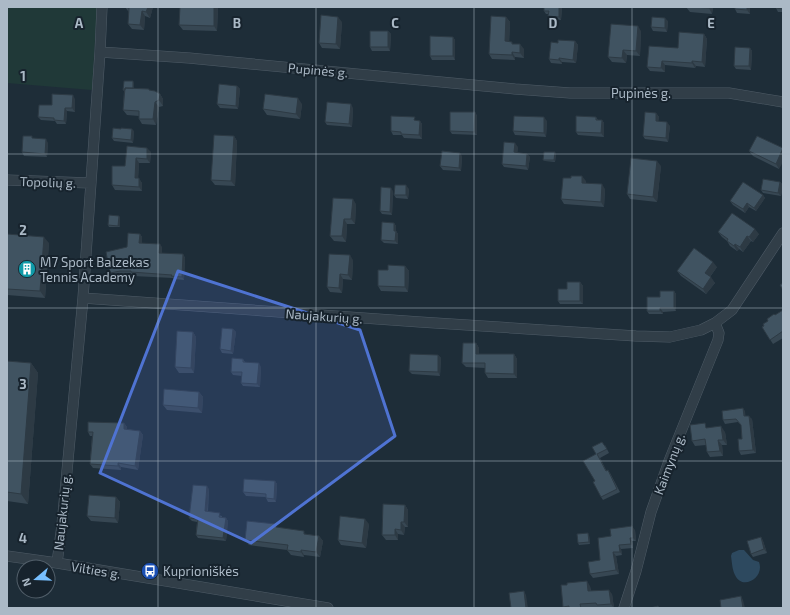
<svg xmlns="http://www.w3.org/2000/svg" width="790" height="615" font-family="'Exo 2',sans-serif">
<rect width="100%" height="100%" fill="#1e2d38"/>
<!-- green -->
<path fill="#203938" d="M 7,7 L 97,7 L 92,90 L 7,83 Z"/>
<!-- water -->
<path fill="#2d495f" d="M 739,550 L 744,550 L 753,560 L 759,562 C 765,578 742,591 735,575 C 732,569 732,562 731,556 L 732,553 Z"/>
<g fill="none" stroke-linecap="round" stroke-linejoin="round">
<defs>
<path id="street" d="M 100,52 L 102,7
M 7,180 L 90,183
M 83,298 L 100,52 L 189,58 L 515,89 L 570,93 L 729,93 L 783,102
M 7,556 L 57,563 L 328,608
M 57,563 L 62,525 L 83,298 L 420,322 L 636,336 L 670,337 L 701,330 L 715,323 L 732,310 L 783,233
M 624,608 L 636,571 L 651,512 L 669,461 L 718,340 L 719,333 L 715,323"/>
</defs>
<!-- street casing -->
<use href="#street" stroke="#4f5c67" stroke-width="11"/>
<!-- street -->
<use href="#street" stroke="#313e48" stroke-width="10"/>
</g>
<!-- wall -->
<path fill="#374753" d="M 125,7 L 153,7 L 150,18 L 145,16 L 144,30 L 132,29 L 128,24 L 129,12 L 128,11 Z
M 218,7 L 217,31 L 183,30 L 179,25 Z
M 544,7 L 562,7 L 561,20 L 551,19 L 548,16 L 549,14 L 546,14 L 544,11 Z
M 686,7 L 713,7 L 712,14 L 690,12 Z
M 750,7 L 750,14 L 737,13 L 735,9 Z
M 783,7 L 783,12 L 778,12 L 776,8 Z
M 506,17 L 510,22 L 509,42 L 524,49 L 524,58 L 515,57 L 515,60 L 492,59 L 489,54 Z
M 668,21 L 667,32 L 653,31 L 651,27 Z
M 342,22 L 340,49 L 322,48 L 319,43 Z
M 388,31 L 391,34 L 390,51 L 372,51 L 370,47 Z
M 641,31 L 640,56 L 627,55 L 626,63 L 612,62 L 608,57 Z
M 704,34 L 707,39 L 705,67 L 696,66 L 695,68 L 665,65 L 665,72 L 650,71 L 647,67 L 678,48 Z
M 453,37 L 455,40 L 455,60 L 432,60 L 430,56 Z
M 575,41 L 578,45 L 576,63 L 562,62 L 562,64 L 551,63 L 549,59 L 558,43 Z
M 750,48 L 752,51 L 751,70 L 736,69 L 734,66 Z
M 134,83 L 134,88 L 149,89 L 149,90 L 160,94 L 163,99 L 163,106 L 159,107 L 156,125 L 142,124 L 139,119 L 139,116 L 127,115 L 123,110 L 124,91 L 123,90 Z
M 237,86 L 240,89 L 238,109 L 220,108 L 217,104 Z
M 75,99 L 75,112 L 67,111 L 66,124 L 57,124 L 55,121 L 41,120 L 38,117 L 52,105 Z
M 302,104 L 300,119 L 267,115 L 263,109 Z
M 353,108 L 352,127 L 327,125 L 325,122 Z
M 475,112 L 477,116 L 477,135 L 452,134 L 450,131 Z
M 656,113 L 659,117 L 658,121 L 670,126 L 668,142 L 645,139 L 643,136 Z
M 596,117 L 598,120 L 602,120 L 604,123 L 604,137 L 578,135 L 576,132 Z
M 417,120 L 420,121 L 422,124 L 422,139 L 404,138 L 402,135 L 393,135 L 391,131 Z
M 547,121 L 546,137 L 515,135 L 513,131 Z
M 134,131 L 133,143 L 114,141 L 112,138 Z
M 234,136 L 237,141 L 235,186 L 215,185 L 211,180 Z
M 33,138 L 48,143 L 47,157 L 24,156 L 22,152 Z
M 127,146 L 151,152 L 150,163 L 139,163 L 138,178 L 142,183 L 142,191 L 115,190 L 112,185 L 125,166 Z
M 518,147 L 517,153 L 527,154 L 530,157 L 528,170 L 504,167 L 502,164 Z
M 783,148 L 779,169 L 753,156 L 749,151 Z
M 556,154 L 555,162 L 545,161 L 543,160 Z
M 462,156 L 461,171 L 443,170 L 440,166 Z
M 661,166 L 657,202 L 630,199 L 627,194 Z
M 586,181 L 586,183 L 605,189 L 604,207 L 564,204 L 561,199 Z
M 780,182 L 783,185 L 781,196 L 763,193 L 761,190 Z
M 409,189 L 408,199 L 396,198 L 394,195 Z
M 393,191 L 392,215 L 382,214 L 380,211 Z
M 763,195 L 765,198 L 756,211 L 749,207 L 745,213 L 733,205 L 730,201 Z
M 333,198 L 356,204 L 355,224 L 347,224 L 346,242 L 334,241 L 330,236 Z
M 119,216 L 120,218 L 120,227 L 109,227 L 108,225 Z
M 394,223 L 396,226 L 396,231 L 398,234 L 398,244 L 384,243 L 381,240 Z
M 718,232 L 759,234 L 753,242 L 751,241 L 743,252 L 739,249 L 737,251 L 730,246 L 727,241 L 722,237 Z
M 7,234 L 49,243 L 45,298 L 7,295 Z
M 140,234 L 142,237 L 142,243 L 162,247 L 162,253 L 183,254 L 185,258 L 184,280 L 174,279 L 173,278 L 133,276 L 132,274 L 123,274 L 113,276 L 110,273 L 127,247 Z
M 353,260 L 352,280 L 343,279 L 342,293 L 330,292 L 327,287 Z
M 405,266 L 409,271 L 408,292 L 381,291 L 378,286 L 388,270 Z
M 717,267 L 710,277 L 715,283 L 706,294 L 681,276 L 677,271 Z
M 580,282 L 583,286 L 583,304 L 560,304 L 558,301 L 567,289 Z
M 674,291 L 676,294 L 676,311 L 663,312 L 663,314 L 649,314 L 647,311 L 660,297 Z
M 783,310 L 783,338 L 773,344 L 762,327 L 768,321 Z
M 233,329 L 236,332 L 233,354 L 222,353 L 220,349 Z
M 193,332 L 196,337 L 194,373 L 179,373 L 175,367 Z
M 476,343 L 479,348 L 479,354 L 514,354 L 517,359 L 517,378 L 488,378 L 485,373 L 485,368 L 466,367 L 462,363 Z
M 438,355 L 441,358 L 440,376 L 412,374 L 409,371 Z
M 243,359 L 245,362 L 261,367 L 260,387 L 243,386 L 241,383 L 242,376 L 233,375 L 231,372 Z
M 7,361 L 31,363 L 38,373 L 28,504 L 7,501 Z
M 199,392 L 203,397 L 202,413 L 167,410 L 163,405 Z
M 745,411 L 745,416 L 752,419 L 756,453 L 741,455 L 739,451 L 742,439 L 741,425 L 738,422 L 725,424 L 723,420 Z
M 124,423 L 127,427 L 127,429 L 140,431 L 143,435 L 138,470 L 121,467 L 121,470 L 93,468 L 90,464 L 92,436 L 90,436 L 88,432 Z
M 708,428 L 725,432 L 727,445 L 722,445 L 723,456 L 710,457 L 707,452 L 706,445 L 695,446 L 692,441 Z
M 605,445 L 609,453 L 600,458 L 606,470 L 610,473 L 620,492 L 603,500 L 601,497 L 596,454 Z
M 275,481 L 277,484 L 276,502 L 268,502 L 266,498 L 266,497 L 246,496 L 243,492 Z
M 209,489 L 208,512 L 222,516 L 222,517 L 226,518 L 228,521 L 226,541 L 198,538 L 196,535 L 197,522 L 192,521 L 189,518 Z
M 116,497 L 120,502 L 118,523 L 91,521 L 87,516 Z
M 405,505 L 408,510 L 408,527 L 405,527 L 404,535 L 398,534 L 398,540 L 386,540 L 382,535 Z
M 369,524 L 366,548 L 341,545 L 338,540 Z
M 278,527 L 306,534 L 319,536 L 323,541 L 320,557 L 304,555 L 304,557 L 291,555 L 287,550 L 249,545 L 245,540 Z
M 635,530 L 636,541 L 632,541 L 633,548 L 621,549 L 622,555 L 616,556 L 619,574 L 593,578 L 590,574 L 600,560 L 611,536 Z
M 589,535 L 590,544 L 579,545 L 578,543 Z
M 761,537 L 763,541 L 767,553 L 753,557 L 751,554 Z
M 590,586 L 591,591 L 612,594 L 614,608 L 599,608 L 598,607 L 564,608 L 563,607 Z"/>
<!-- shaded-wall -->
<path fill="#2d3a44" d="M 148,7 L 153,7 L 150,18 L 146,12 Z
M 214,7 L 218,7 L 217,31 L 214,26 Z
M 559,7 L 562,7 L 561,20 L 559,17 Z
M 709,7 L 713,7 L 712,14 L 709,8 Z
M 747,7 L 750,7 L 750,14 L 747,10 Z
M 142,11 L 145,16 L 144,30 L 140,25 Z
M 338,17 L 342,22 L 340,49 L 336,44 Z
M 506,17 L 510,22 L 509,47 L 505,41 Z
M 665,18 L 668,21 L 667,32 L 665,28 Z
M 638,26 L 641,31 L 640,56 L 636,51 Z
M 388,31 L 391,34 L 390,51 L 388,47 Z
M 704,34 L 707,39 L 705,67 L 702,62 Z
M 453,37 L 455,40 L 455,60 L 453,56 Z
M 575,41 L 578,45 L 576,63 L 573,60 Z
M 520,44 L 524,49 L 524,58 L 520,53 Z
M 750,48 L 752,51 L 751,70 L 749,66 Z
M 623,50 L 627,55 L 626,63 L 622,58 Z
M 512,52 L 515,57 L 515,60 L 512,55 Z
M 559,58 L 562,62 L 562,64 L 559,60 Z
M 662,61 L 665,65 L 665,72 L 661,68 Z
M 692,61 L 696,66 L 695,68 L 692,63 Z
M 133,81 L 134,83 L 134,92 L 132,90 Z
M 237,86 L 240,89 L 238,109 L 236,106 Z
M 160,94 L 163,99 L 163,106 L 159,100 Z
M 73,95 L 75,99 L 75,112 L 72,108 Z
M 298,98 L 302,104 L 300,119 L 296,114 Z
M 155,102 L 159,107 L 156,125 L 153,119 Z
M 351,104 L 353,108 L 352,127 L 349,124 Z
M 65,108 L 67,111 L 66,124 L 64,121 Z
M 475,112 L 477,116 L 477,135 L 474,132 Z
M 656,113 L 659,117 L 658,125 L 656,121 Z
M 544,117 L 547,121 L 546,137 L 544,133 Z
M 602,120 L 604,123 L 604,137 L 601,133 Z
M 420,121 L 422,124 L 422,139 L 419,135 Z
M 667,122 L 670,126 L 668,142 L 666,138 Z
M 132,129 L 134,131 L 133,143 L 131,140 Z
M 234,136 L 237,141 L 235,186 L 231,181 Z
M 46,139 L 48,143 L 47,157 L 45,154 Z
M 515,143 L 518,147 L 517,156 L 514,152 Z
M 147,148 L 151,152 L 150,163 L 147,159 Z
M 783,149 L 783,162 L 779,169 L 776,164 Z
M 555,152 L 556,154 L 555,162 L 554,160 Z
M 460,153 L 462,156 L 461,171 L 459,168 Z
M 527,154 L 530,157 L 528,170 L 526,166 Z
M 136,158 L 139,163 L 138,182 L 135,178 Z
M 657,161 L 661,166 L 657,202 L 653,197 Z
M 582,176 L 586,181 L 585,187 L 582,183 Z
M 139,178 L 142,183 L 142,191 L 139,187 Z
M 780,182 L 783,185 L 781,196 L 778,193 Z
M 602,184 L 605,189 L 604,207 L 601,202 Z
M 406,185 L 409,189 L 408,199 L 406,195 Z
M 391,188 L 393,191 L 392,215 L 390,212 Z
M 763,195 L 765,198 L 756,211 L 754,208 Z
M 353,199 L 356,204 L 355,224 L 351,219 Z
M 747,203 L 749,207 L 745,213 L 743,209 Z
M 119,216 L 120,218 L 120,227 L 118,226 Z
M 344,219 L 347,224 L 346,242 L 342,236 Z
M 394,223 L 396,226 L 396,231 L 398,234 L 398,244 L 395,241 L 394,231 Z
M 755,229 L 759,234 L 753,242 L 749,237 Z
M 140,234 L 142,237 L 142,246 L 139,243 Z
M 747,236 L 751,241 L 743,252 L 740,247 Z
M 44,237 L 49,243 L 45,298 L 40,291 Z
M 160,244 L 162,247 L 162,257 L 159,253 Z
M 735,244 L 739,249 L 737,251 L 734,246 Z
M 183,254 L 185,258 L 184,280 L 182,277 Z
M 350,255 L 353,260 L 352,280 L 348,275 Z
M 713,262 L 717,267 L 709,278 L 705,273 Z
M 405,266 L 409,271 L 408,292 L 405,287 Z
M 340,274 L 343,279 L 342,293 L 339,288 Z
M 711,277 L 715,283 L 706,294 L 703,289 Z
M 580,282 L 583,286 L 583,304 L 580,301 Z
M 674,291 L 676,294 L 676,311 L 674,308 Z
M 660,308 L 663,312 L 663,314 L 660,311 Z
M 233,329 L 236,332 L 233,354 L 231,351 Z
M 193,332 L 196,337 L 194,373 L 191,368 Z
M 476,343 L 479,348 L 479,358 L 476,354 Z
M 514,354 L 517,359 L 517,378 L 514,374 Z
M 438,355 L 441,358 L 440,376 L 438,372 Z
M 31,363 L 38,373 L 28,504 L 21,494 Z
M 259,363 L 261,367 L 260,387 L 257,384 Z
M 199,392 L 203,397 L 202,413 L 198,408 Z
M 743,408 L 745,411 L 746,420 L 744,416 Z
M 749,416 L 752,419 L 756,453 L 753,450 Z
M 124,423 L 127,427 L 127,433 L 124,429 Z
M 721,426 L 725,432 L 727,445 L 723,440 Z
M 140,431 L 143,435 L 138,470 L 135,466 Z
M 718,440 L 722,445 L 723,456 L 720,451 Z
M 118,463 L 121,467 L 121,470 L 118,466 Z
M 275,481 L 277,484 L 276,502 L 274,499 Z
M 207,486 L 209,489 L 207,515 L 205,511 Z
M 116,497 L 120,502 L 118,523 L 115,518 Z
M 405,505 L 408,510 L 408,527 L 404,522 Z
M 226,518 L 228,521 L 226,541 L 223,538 Z
M 365,519 L 369,524 L 366,548 L 362,543 Z
M 401,522 L 405,527 L 404,535 L 401,530 Z
M 632,526 L 635,530 L 636,541 L 633,538 Z
M 395,529 L 398,534 L 398,540 L 395,535 Z
M 588,533 L 589,535 L 590,544 L 589,542 Z
M 319,536 L 323,541 L 320,557 L 316,552 Z
M 761,537 L 763,541 L 767,553 L 764,549 Z
M 630,538 L 632,541 L 633,548 L 631,544 Z
M 619,545 L 621,549 L 622,555 L 620,552 Z
M 301,550 L 304,555 L 304,557 L 301,552 Z
M 613,552 L 616,556 L 619,574 L 616,570 Z
M 587,581 L 590,586 L 591,596 L 588,591 Z
M 609,590 L 612,594 L 614,608 L 611,604 Z
M 524,591 L 526,595 L 528,608 L 526,608 Z
M 741,596 L 743,600 L 745,608 L 743,608 Z"/>
<!-- building -->
<path fill="#405361" stroke="#2d3a44" d="M 127,7 L 148,7 L 146,12 L 142,11 L 140,25 L 128,24 L 129,8 Z
M 180,7 L 214,7 L 214,26 L 179,25 Z
M 544,7 L 559,7 L 559,17 L 548,16 L 549,11 L 544,11 Z
M 692,7 L 709,7 L 709,8 Z
M 735,7 L 747,7 L 747,10 L 735,9 Z
M 776,7 L 783,7 L 783,9 L 776,8 Z
M 321,15 L 338,17 L 336,44 L 319,43 Z
M 491,16 L 506,17 L 505,41 L 512,42 L 512,44 L 520,44 L 520,53 L 512,52 L 512,55 L 489,54 Z
M 652,17 L 665,18 L 665,28 L 651,27 Z
M 611,24 L 638,26 L 636,51 L 623,50 L 622,58 L 608,57 Z
M 370,31 L 388,31 L 388,47 L 370,47 Z
M 679,32 L 704,34 L 702,62 L 692,61 L 692,63 L 662,61 L 661,68 L 647,67 L 649,46 L 678,48 Z
M 430,36 L 453,37 L 453,56 L 430,56 Z
M 558,40 L 575,41 L 573,60 L 559,58 L 559,60 L 549,59 L 551,42 L 558,43 Z
M 735,47 L 750,48 L 749,66 L 734,66 Z
M 124,81 L 133,81 L 133,88 L 125,88 L 125,90 L 123,90 Z
M 219,84 L 237,86 L 236,106 L 217,104 Z
M 125,88 L 149,89 L 149,90 L 155,91 L 160,94 L 159,100 L 155,102 L 153,119 L 139,119 L 139,111 L 123,110 Z
M 52,94 L 73,95 L 72,108 L 65,108 L 64,121 L 54,120 L 54,118 L 38,117 L 39,105 L 52,105 Z
M 265,94 L 298,98 L 296,114 L 263,109 Z
M 327,102 L 351,104 L 349,124 L 325,122 Z
M 450,112 L 475,112 L 474,132 L 450,131 Z
M 645,112 L 656,113 L 656,121 L 667,122 L 666,138 L 643,136 Z
M 391,116 L 415,117 L 414,120 L 420,121 L 419,135 L 401,134 L 401,132 L 391,131 Z
M 514,116 L 544,117 L 544,133 L 513,131 Z
M 576,116 L 596,117 L 596,120 L 602,120 L 601,133 L 576,132 Z
M 113,128 L 121,129 L 121,128 L 132,129 L 131,140 L 112,138 Z
M 214,135 L 234,136 L 231,181 L 211,180 Z
M 23,136 L 32,136 L 32,138 L 46,139 L 45,154 L 22,152 Z
M 757,136 L 783,148 L 776,164 L 749,151 Z
M 504,142 L 515,143 L 514,152 L 527,154 L 526,166 L 502,164 Z
M 127,146 L 147,148 L 147,159 L 136,158 L 135,178 L 139,178 L 139,187 L 112,185 L 112,166 L 125,166 Z
M 442,151 L 460,153 L 459,168 L 440,166 Z
M 544,152 L 555,152 L 554,160 L 543,160 Z
M 631,158 L 657,161 L 653,197 L 627,194 Z
M 571,176 L 582,176 L 582,183 L 602,184 L 601,202 L 561,199 L 563,178 L 571,178 Z
M 763,179 L 780,182 L 778,193 L 761,190 Z
M 743,182 L 763,195 L 754,208 L 747,203 L 743,209 L 730,201 Z
M 395,185 L 406,185 L 406,195 L 394,195 Z
M 381,187 L 391,188 L 390,212 L 380,211 Z
M 333,198 L 353,199 L 351,219 L 344,219 L 342,236 L 330,236 Z
M 732,213 L 755,229 L 749,237 L 747,236 L 740,247 L 735,244 L 734,246 L 727,241 L 728,239 L 718,232 Z
M 109,215 L 119,216 L 118,226 L 108,225 Z
M 382,222 L 394,223 L 394,231 L 396,231 L 395,241 L 381,240 Z
M 128,233 L 140,234 L 139,243 L 160,244 L 159,253 L 183,254 L 182,277 L 171,276 L 172,275 L 131,272 L 131,271 L 120,271 L 110,273 L 106,252 L 127,247 Z
M 7,234 L 44,237 L 40,291 L 7,289 Z
M 694,248 L 713,262 L 705,273 L 711,277 L 703,289 L 677,271 Z
M 329,254 L 350,255 L 348,275 L 340,274 L 339,288 L 327,287 Z
M 388,265 L 405,266 L 405,287 L 378,286 L 378,270 L 388,270 Z
M 567,282 L 580,282 L 580,301 L 558,301 L 558,289 L 567,289 Z
M 783,283 L 783,290 L 780,285 Z
M 660,291 L 674,291 L 674,308 L 660,308 L 660,311 L 647,311 L 647,297 L 660,297 Z
M 783,310 L 783,331 L 770,340 L 762,327 L 764,326 L 763,324 L 768,321 L 767,319 L 774,314 L 775,315 Z
M 222,328 L 233,329 L 231,351 L 220,349 Z
M 177,331 L 193,332 L 191,368 L 175,367 Z
M 463,343 L 476,343 L 476,354 L 514,354 L 514,374 L 485,373 L 485,363 L 462,363 Z
M 410,354 L 438,355 L 438,372 L 409,371 Z
M 232,358 L 243,359 L 243,362 L 259,363 L 257,384 L 241,383 L 242,372 L 231,372 Z
M 7,361 L 31,363 L 21,494 L 7,492 Z
M 164,389 L 199,392 L 198,408 L 163,405 Z
M 743,408 L 744,416 L 749,416 L 753,450 L 739,451 L 738,439 L 742,439 L 741,425 L 736,419 L 723,420 L 722,411 Z
M 88,422 L 124,423 L 124,429 L 140,431 L 135,466 L 118,463 L 118,466 L 90,464 L 93,432 L 88,432 Z
M 705,423 L 706,428 L 721,426 L 723,440 L 718,440 L 720,451 L 707,452 L 705,439 L 692,441 L 690,425 Z
M 602,442 L 607,449 L 597,454 L 606,471 L 608,470 L 617,489 L 601,497 L 593,482 L 595,481 L 583,461 L 596,454 L 592,447 Z
M 244,479 L 275,481 L 274,499 L 266,498 L 266,494 L 243,492 Z
M 193,485 L 207,486 L 205,511 L 220,513 L 219,517 L 226,518 L 223,538 L 196,535 L 198,519 L 189,518 Z
M 89,495 L 116,497 L 115,518 L 87,516 Z
M 383,504 L 405,505 L 404,522 L 401,522 L 401,530 L 395,529 L 395,535 L 382,535 Z
M 340,516 L 365,519 L 362,543 L 338,540 Z
M 247,521 L 276,524 L 276,527 L 304,531 L 304,534 L 319,536 L 316,552 L 301,550 L 301,552 L 287,550 L 288,545 L 245,540 Z
M 632,526 L 633,538 L 630,538 L 631,544 L 619,545 L 620,552 L 613,552 L 616,570 L 590,574 L 588,562 L 600,560 L 598,538 L 611,536 L 610,529 Z
M 588,533 L 589,542 L 578,543 L 577,534 Z
M 761,537 L 764,549 L 751,554 L 747,541 Z
M 587,581 L 588,591 L 609,590 L 611,604 L 597,605 L 596,603 L 580,604 L 581,608 L 569,608 L 569,606 L 563,607 L 561,585 L 567,585 L 567,583 Z
M 524,591 L 526,608 L 511,608 L 509,593 Z
M 741,596 L 743,608 L 721,608 L 720,600 Z
M 658,606 L 659,608 L 650,608 Z"/>
<!-- marked area -->
<path fill="#4f73d2" fill-opacity="0.2" stroke="#4f73d2" stroke-width="3" stroke-linejoin="round" d="M 178,271 L 360,330 L 395,436 L 251,543 L 100,473 Z"/>
<!-- grid -->
<path fill="none" stroke="#abb9c6" stroke-width="1" stroke-opacity="0.55" d="M 158,7 L 158,608M 316,7 L 316,608M 474,7 L 474,608M 632,7 L 632,608M 7,154 L 783,154M 7,308 L 783,308M 7,461 L 783,461"/>
<!-- icons -->
<defs>
<symbol id="building-disc" viewBox="-11 -11 22 22"><circle r="9.5" fill="#0f9aa8" stroke="#17232d"/><path d="M-4-6H4V6H1V3H-1V6H-4ZM-2.5-4.3h1.7v1.8h-1.7ZM.8-4.3h1.7v1.8H.8ZM-2.5-1h1.7V.8h-1.7ZM.8-1h1.7V.8H.8Z" fill="#fff"/></symbol>
<symbol id="bus-disc" viewBox="-11 -11 22 22"><circle r="9.5" fill="#1a4fb4" stroke="#17232d"/><path d="M-5-6H5V4H4V6H2V4H-2V6H-4V4H-5ZM-3.5-4V0h7V-4ZM-3.5 1.2v1.5H-2V1.2ZM2 1.2v1.5H3.5V1.2Z" fill="#fff"/></symbol>
</defs>
<g fill-rule="evenodd">
<use href="#building-disc" x="17" y="259" width="20" height="20"/>
<use href="#bus-disc" x="140" y="561" width="20" height="20"/>
</g>
<g text-anchor="middle" dominant-baseline="central" stroke-width="4" stroke-linejoin="round" paint-order="stroke">
<!-- street labels -->
<g font-size="13" fill="#abb9c6" stroke="#17232d">
<text transform="translate(318 70) rotate(5)">Pupinės g.</text>
<text x="641" y="93">Pupinės g.</text>
<text transform="translate(48 182) rotate(2)">Topolių g.</text>
<text transform="translate(324 316) rotate(4)">Naujakurių g.</text>
<text transform="translate(669 464) rotate(-69)">Kaimynų g.</text>
<text transform="translate(62 512) rotate(-84)">Naujakurių g.</text>
<text transform="translate(96 570) rotate(9)">Vilties g.</text>
</g>
<!-- poi labels -->
<g font-size="13" fill="#abb9c6" stroke="#17232d" text-anchor="start">
<text x="40" y="262">M7 Sport Balzekas<tspan x="40" dy="15">Tennis Academy</tspan></text>
<text x="163" y="571">Kuprioniškės</text>
</g>
</g>
<g font-size="13" text-anchor="middle" font-weight="bold" fill="#abb9c6" stroke="#17232d" stroke-width="4" stroke-linejoin="round" paint-order="stroke">
<text x="79" y="28">A</text>
<text x="237" y="28">B</text>
<text x="395" y="28">C</text>
<text x="553" y="28">D</text>
<text x="711" y="28">E</text>
<text x="23" y="81">1</text>
<text x="23" y="235">2</text>
<text x="23" y="389">3</text>
<text x="23" y="543">4</text>
</g>
<!-- border -->
<rect width="790" height="615" fill="none" stroke="#abb9c6" stroke-width="16"/>
<!-- north arrow -->
<g transform="translate(36 579) rotate(251)"><circle r="19" fill="#17232d" stroke="#525f6a"/>
<path d="M0-3L7 15L0 10L-7 15Z" fill="#77bfff"/>
<text y="-6" font-size="11" font-weight="bold" text-anchor="middle" fill="#abb9c6">N</text>
</g>
</svg>
